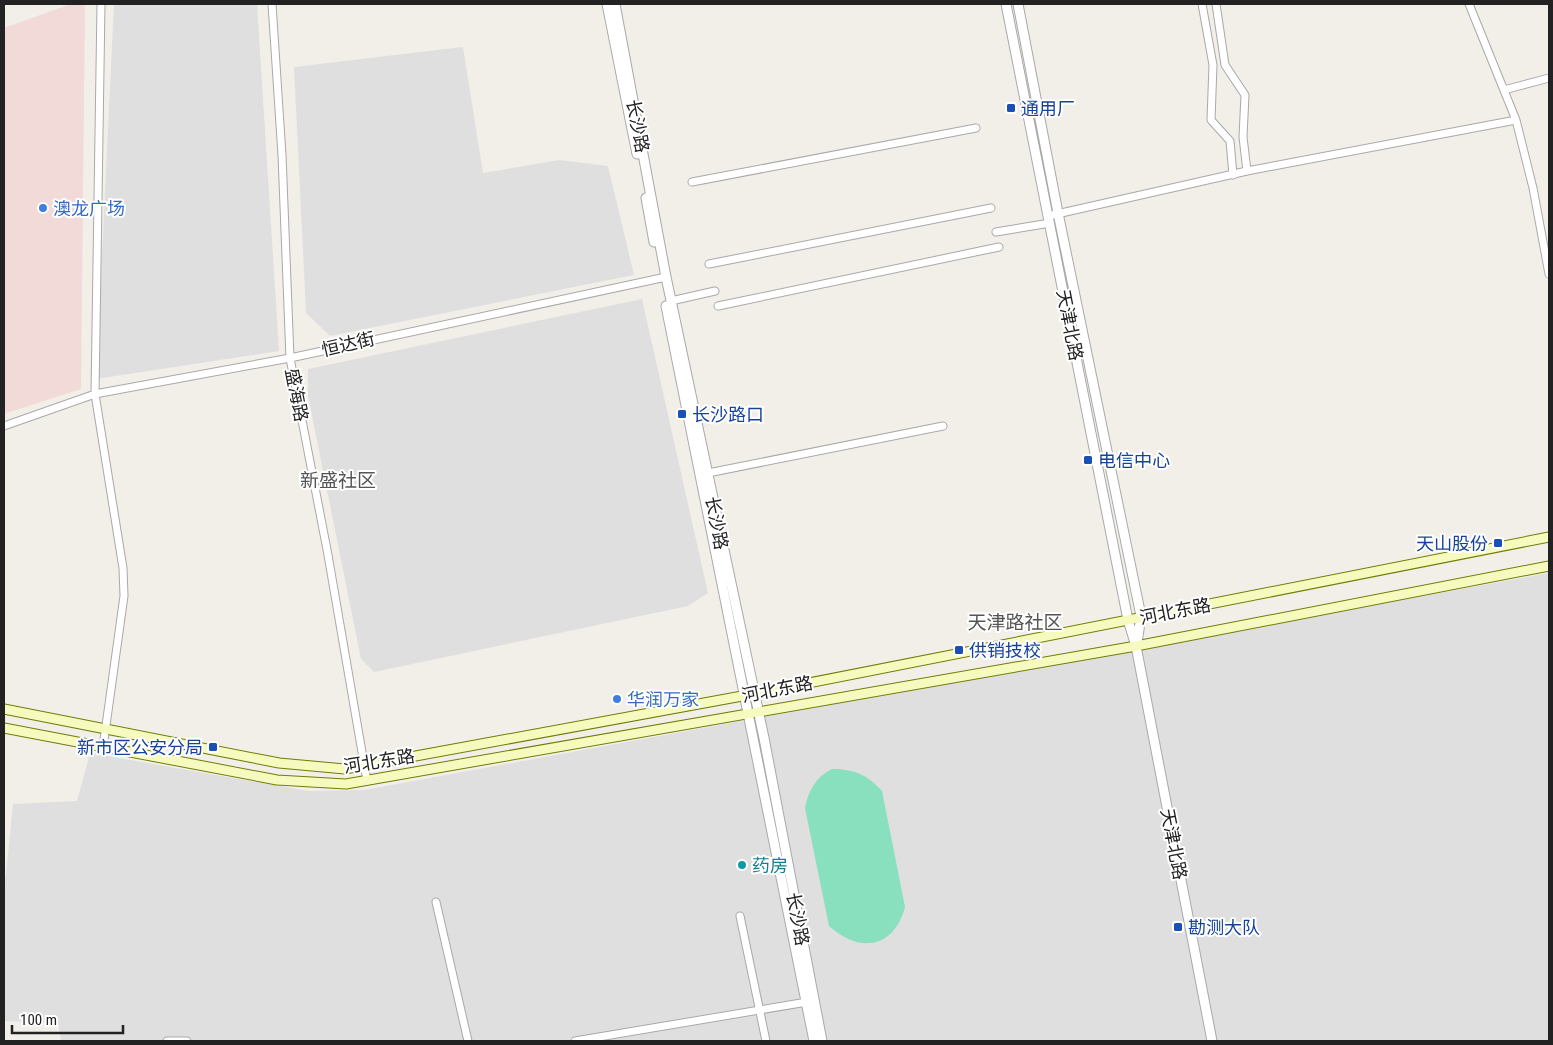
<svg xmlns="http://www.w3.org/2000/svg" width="1553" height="1045" font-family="'Roboto Condensed','Noto Sans SC',sans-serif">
<rect width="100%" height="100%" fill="#f2efe9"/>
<!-- residential -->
<path fill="#e0dfdf" d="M 114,4 L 257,4 L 279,351 L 96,379 Z
M 463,47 L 483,173 L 559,160 L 608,166 L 634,275 L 330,336 L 306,313 L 294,67 Z
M 642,299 L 708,593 L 688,606 L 374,672 L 361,659 L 308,396 L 308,369 Z
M 1549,573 L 1549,1041 L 61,1041 L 58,1023 L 4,1021 L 4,893 L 13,804 L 77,801 L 90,753 L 308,791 L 364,790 Z"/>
<!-- commercial -->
<path fill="#f2dad9" d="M 71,4 L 85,4 L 81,389 L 4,414 L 4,28 Z"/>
<!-- pitch -->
<path fill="#88e0be" d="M 832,769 C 855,769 867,775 882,791 L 905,907 C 894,948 860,954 829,926 L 805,808 C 808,791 816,777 832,769 Z"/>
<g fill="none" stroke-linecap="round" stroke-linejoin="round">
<defs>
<path id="minor" d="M 101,4 L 95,394 L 123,568 L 124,596 L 103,747
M 272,4 L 282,155 L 290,358 L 328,555 L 367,781
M 1202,4 L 1213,65 L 1211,120 L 1230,141 L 1233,175
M 1216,4 L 1225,65 L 1245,95 L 1243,137 L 1247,171
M 1469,4 L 1516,120 L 1533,188 L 1549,274
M 1504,90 L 1549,78
M 692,182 L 976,128
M 1048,216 L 1247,171 L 1516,120
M 996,232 L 1050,223
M 709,264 L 991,208
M 671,301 L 715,291
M 718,306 L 999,247
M 4,426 L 95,394 L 290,358 L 666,277
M 708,473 L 943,426
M 436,902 L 468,1041
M 740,916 L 766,1041
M 167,1041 L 187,1041
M 575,1041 L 807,1002"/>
<path id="tertiary" d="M 607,4 L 637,154
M 615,4 L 666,277 L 764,738 L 822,1041
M 1006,4 L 1128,620 L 1136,646 L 1212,1041
M 1018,4 L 1058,213 L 1141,616 L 1137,643
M 646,198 L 654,242
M 666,306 L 814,1041"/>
<path id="secondary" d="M 4,709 L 279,763 L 345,769 L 753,694 L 1549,537
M 4,728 L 277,780 L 346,784 L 1136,646 L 1549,566"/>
</defs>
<!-- minor casing -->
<use href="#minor" stroke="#a9a9a9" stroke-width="9"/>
<!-- tertiary casing -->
<use href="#tertiary" stroke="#a9a9a9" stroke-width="11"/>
<!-- secondary casing -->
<use href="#secondary" stroke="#707d05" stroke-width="11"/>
<!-- minor -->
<use href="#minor" stroke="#fff" stroke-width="7"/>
<!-- tertiary -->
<use href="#tertiary" stroke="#fff" stroke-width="9"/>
<!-- secondary -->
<use href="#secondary" stroke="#f7fabf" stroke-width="9"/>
</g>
<!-- markers -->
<g fill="#1a4fb4" stroke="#fff" stroke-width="2">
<rect x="1006" y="103" width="10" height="10" rx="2.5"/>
<rect x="677" y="409" width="10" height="10" rx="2.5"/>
<rect x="1083" y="455" width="10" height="10" rx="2.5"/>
<rect x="1493" y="538" width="10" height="10" rx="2.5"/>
<rect x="954" y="645" width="10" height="10" rx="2.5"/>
<rect x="208" y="742" width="10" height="10" rx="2.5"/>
<rect x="1173" y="922" width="10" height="10" rx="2.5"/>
</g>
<g fill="#3f7fe0" stroke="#fff" stroke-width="2">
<circle cx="43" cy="208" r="5"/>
<circle cx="617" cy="699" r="5"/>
</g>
<circle fill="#0f9aa8" stroke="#fff" stroke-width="2" cx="742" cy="865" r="5"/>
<g text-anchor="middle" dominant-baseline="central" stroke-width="4" stroke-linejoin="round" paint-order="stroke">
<!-- transit labels -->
<g font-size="18" fill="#164399" stroke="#fff" text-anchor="start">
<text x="1021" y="108">通用厂</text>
<text x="692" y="414">长沙路口</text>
<text x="1098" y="460">电信中心</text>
<text x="1488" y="543" text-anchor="end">天山股份</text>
<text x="969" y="650">供销技校</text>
<text x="203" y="747" text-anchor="end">新市区公安分局</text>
<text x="1188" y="927">勘测大队</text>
</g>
<!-- street labels -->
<g font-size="18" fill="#222" stroke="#fff">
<text transform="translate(638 126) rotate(79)">长沙路</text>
<text transform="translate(1070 325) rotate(79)">天津北路</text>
<text transform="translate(348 344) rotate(-13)">恒达街</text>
<text transform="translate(297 395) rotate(79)">盛海路</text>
<text transform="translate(717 523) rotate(79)">长沙路</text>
<text transform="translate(1175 611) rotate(-11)">河北东路</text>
<text transform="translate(777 689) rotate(-11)">河北东路</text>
<text transform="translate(379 761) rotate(-9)">河北东路</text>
<text transform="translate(1174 844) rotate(79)">天津北路</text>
<text transform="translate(798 919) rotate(79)">长沙路</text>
</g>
<!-- shop labels -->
<g font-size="18" fill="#366cbe" stroke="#fff" text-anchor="start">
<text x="53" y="208">澳龙广场</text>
<text x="627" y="699">华润万家</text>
</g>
<!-- culture labels -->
<g font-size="18" fill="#0d838f" stroke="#fff" text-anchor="start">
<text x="752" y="865">药房</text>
</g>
<!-- neighbourhood labels -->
<g font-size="19" fill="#555" stroke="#fff">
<text x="338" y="480">新盛社区</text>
<text x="1015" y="622">天津路社区</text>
</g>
</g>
<!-- border -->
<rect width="1553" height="1045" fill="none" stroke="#222222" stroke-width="10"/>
<!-- scale -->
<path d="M12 1025v8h111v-8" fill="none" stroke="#222222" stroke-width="2.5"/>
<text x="20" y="1025" font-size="15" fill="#222222" stroke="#ffffff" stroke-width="4" paint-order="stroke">100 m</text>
</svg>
